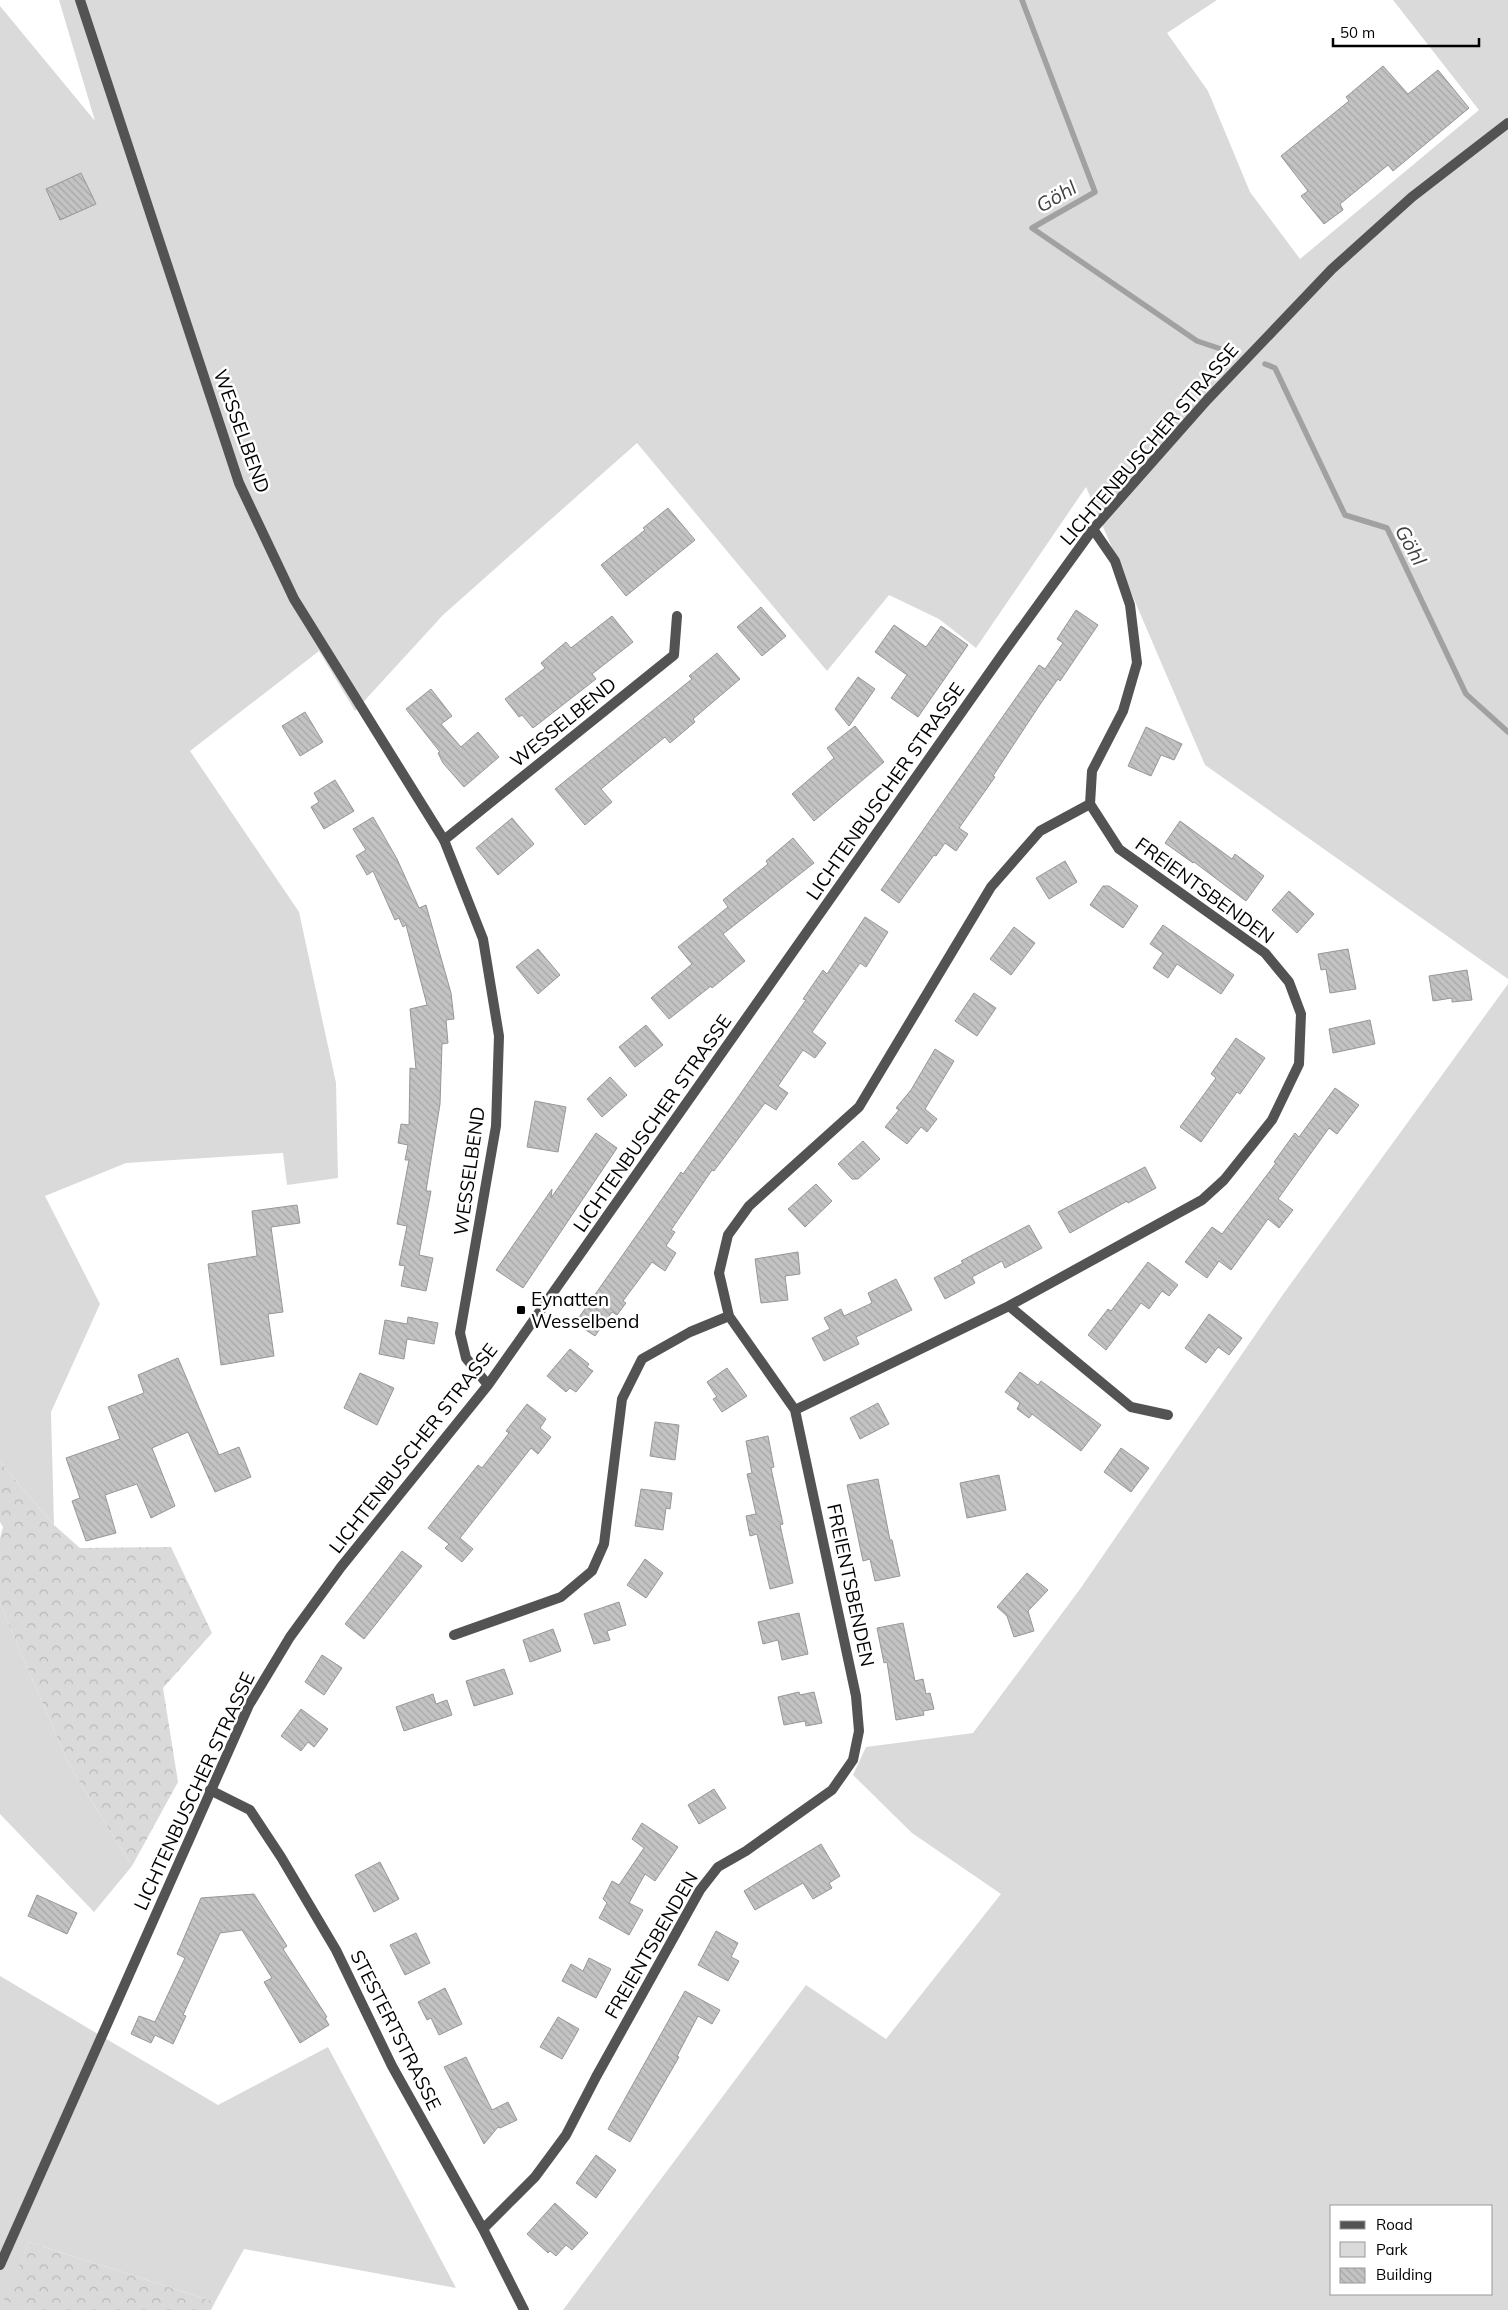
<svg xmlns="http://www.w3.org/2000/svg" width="1508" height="2310" font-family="Mulish,sans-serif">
<defs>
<pattern id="forest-crowns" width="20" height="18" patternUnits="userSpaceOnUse" patternTransform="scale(1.25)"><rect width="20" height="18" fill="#dadada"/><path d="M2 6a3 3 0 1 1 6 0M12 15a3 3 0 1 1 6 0" fill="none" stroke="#b9b9b9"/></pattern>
<pattern id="building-back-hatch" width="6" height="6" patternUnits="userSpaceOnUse" patternTransform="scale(1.25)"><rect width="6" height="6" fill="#c3c3c3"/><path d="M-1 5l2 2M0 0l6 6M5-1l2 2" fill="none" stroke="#a6a6a6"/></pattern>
</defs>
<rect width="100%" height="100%" fill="#fff"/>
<!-- green -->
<path fill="#dadada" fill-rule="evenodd" d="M 59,0 L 1217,0 L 1167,33 L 1208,91 L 1250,192 L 1300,259 L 1479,110 L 1393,0 L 1508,0 L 1508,979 L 1205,765 L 1086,487 L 976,648 L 939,619 L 889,595 L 827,671 L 637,443 L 443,615 L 355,711 L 319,651 L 190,751 L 299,912 L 336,1083 L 338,1178 L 287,1185 L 283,1153 L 126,1163 L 45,1196 L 100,1304 L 51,1412 L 54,1525 L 0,1462 L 0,6 L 95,121 Z
M 1508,984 L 1508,2310 L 563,2310 L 806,1985 L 886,2039 L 1001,1894 L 912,1833 L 853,1775 L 866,1747 L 973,1733 L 1080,1589 L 1284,1293 ZM 1492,2206 L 1492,2294 L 1332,2294 L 1332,2206 Z
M 0,1604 L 69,1765 L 132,1866 L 94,1912 L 0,1814 Z
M 0,1976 L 218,2105 L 328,2047 L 456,2288 L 244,2249 L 215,2302 L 29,2242 L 5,2299 L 31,2310 L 0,2310 Z"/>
<!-- forest -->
<path fill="url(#forest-crowns)" d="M 0,1462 L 54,1525 L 80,1548 L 171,1547 L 212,1633 L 163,1688 L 178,1782 L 132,1866 L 69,1765 L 0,1604 L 0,1538 L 3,1527 L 0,1522 Z
M 29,2242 L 215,2302 L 211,2310 L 31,2310 L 4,2300 Z"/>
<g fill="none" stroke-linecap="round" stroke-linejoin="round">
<!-- stream -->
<path stroke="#a1a1a1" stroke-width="5.5" d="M 1022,0 L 1095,192 L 1032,228 L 1197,341 L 1230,352
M 1265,364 L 1275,368 L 1345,515 L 1387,528 L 1466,694 L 1508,732"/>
</g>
<!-- building -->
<path fill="url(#building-back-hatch)" stroke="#979797" d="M 1383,66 L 1408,94 L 1438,70 L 1469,108 L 1393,171 L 1388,165 L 1340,204 L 1343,210 L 1324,224 L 1301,196 L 1308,191 L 1281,156 L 1349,101 L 1346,97 Z
M 81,173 L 96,204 L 60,220 L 46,189 Z
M 668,508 L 695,540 L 626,596 L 601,565 L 645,530 L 643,528 Z
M 761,607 L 786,636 L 762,656 L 737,627 Z
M 1076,610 L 1098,625 L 1060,681 L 1058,679 L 1041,703 L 993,776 L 995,777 L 959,828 L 968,834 L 956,851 L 945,843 L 936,856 L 934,855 L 899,903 L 881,890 L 1039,665 L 1045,669 L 1063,643 L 1057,639 Z
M 612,616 L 633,642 L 592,674 L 596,679 L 533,728 L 522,715 L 519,717 L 505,699 L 545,668 L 541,663 L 566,642 L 571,648 Z
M 894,625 L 926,647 L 941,626 L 968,645 L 918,717 L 891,698 L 907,675 L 875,652 Z
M 717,653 L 740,679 L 693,719 L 695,722 L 670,743 L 665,737 L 601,789 L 612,802 L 585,825 L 555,789 L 692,679 L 689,676 Z
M 858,677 L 875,689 L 849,726 L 835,709 Z
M 431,689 L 452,716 L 441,724 L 461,747 L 478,732 L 499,757 L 464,787 L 443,763 L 438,753 L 440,752 L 406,709 Z
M 305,712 L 323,742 L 300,756 L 282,726 Z
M 855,726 L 884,762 L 814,821 L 792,794 L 834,758 L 827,748 Z
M 1146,727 L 1182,744 L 1174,760 L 1161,755 L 1151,776 L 1128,766 Z
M 335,780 L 354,811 L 324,829 L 311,807 L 319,802 L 314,793 Z
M 373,817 L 397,859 L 419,908 L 426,905 L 451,993 L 454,1019 L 446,1020 L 448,1043 L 442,1044 L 440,1104 L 426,1191 L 431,1191 L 419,1255 L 433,1258 L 426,1291 L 401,1286 L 405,1266 L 399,1265 L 407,1226 L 397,1224 L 409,1160 L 405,1160 L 408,1145 L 398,1143 L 401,1124 L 409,1125 L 410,1068 L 416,1069 L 410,1009 L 427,1005 L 406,925 L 403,927 L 399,918 L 395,920 L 373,871 L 367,875 L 356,856 L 366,850 L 353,829 Z
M 512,818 L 534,844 L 498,875 L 476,848 Z
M 1180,821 L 1232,859 L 1235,854 L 1264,876 L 1246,901 L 1194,862 L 1193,863 L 1165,843 Z
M 793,838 L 814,863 L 723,934 L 745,961 L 712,988 L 711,986 L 669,1019 L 651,998 L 692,964 L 678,947 L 728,907 L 723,900 L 768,864 L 766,861 Z
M 1065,861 L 1077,882 L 1049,899 L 1036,878 Z
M 1103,886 L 1109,886 L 1138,906 L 1123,928 L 1090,905 Z
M 1289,891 L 1314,914 L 1297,933 L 1272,910 Z
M 865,917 L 888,932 L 866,967 L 860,963 L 812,1032 L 826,1043 L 815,1058 L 803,1050 L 778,1086 L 788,1093 L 776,1110 L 765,1103 L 714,1171 L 712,1170 L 671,1230 L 675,1232 L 666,1246 L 676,1253 L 665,1271 L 652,1262 L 623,1301 L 626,1303 L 617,1315 L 612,1312 L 595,1336 L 575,1323 L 681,1172 L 683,1174 L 736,1100 L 806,1000 L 803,999 L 823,970 L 827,974 Z
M 1163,925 L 1234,975 L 1221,994 L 1177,964 L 1168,978 L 1153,968 L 1163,953 L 1150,944 Z
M 1014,927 L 1035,943 L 1011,975 L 990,959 Z
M 538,949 L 560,975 L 538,994 L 516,967 Z
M 1348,949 L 1356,989 L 1330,993 L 1326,969 L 1321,970 L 1318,954 Z
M 1467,970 L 1472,1000 L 1452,1002 L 1452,998 L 1433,1001 L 1429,976 Z
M 974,993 L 996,1008 L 977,1036 L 955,1021 Z
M 1370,1020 L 1375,1044 L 1333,1053 L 1329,1029 Z
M 646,1025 L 663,1045 L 635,1067 L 619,1047 Z
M 1236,1038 L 1265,1058 L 1240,1094 L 1237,1092 L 1201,1142 L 1180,1127 L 1216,1078 L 1211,1074 Z
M 935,1049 L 954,1061 L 925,1109 L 937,1119 L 927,1132 L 921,1127 L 907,1144 L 885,1127 L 899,1110 L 896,1108 L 911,1090 Z
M 610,1077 L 627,1095 L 602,1117 L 587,1099 Z
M 1335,1088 L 1359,1105 L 1337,1134 L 1329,1128 L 1278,1199 L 1293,1210 L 1279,1228 L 1268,1219 L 1231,1270 L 1219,1261 L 1207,1278 L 1185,1262 L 1212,1227 L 1222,1234 L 1276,1163 L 1274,1162 L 1295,1133 L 1299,1137 Z
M 535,1101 L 566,1107 L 558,1152 L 527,1147 Z
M 596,1133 L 617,1148 L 523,1288 L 496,1270 L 552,1189 L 551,1198 Z
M 863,1141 L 880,1159 L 858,1179 L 852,1179 L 838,1164 Z
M 1145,1167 L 1156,1188 L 1128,1203 L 1127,1201 L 1070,1233 L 1058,1212 Z
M 816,1184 L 832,1201 L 805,1227 L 788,1209 Z
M 297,1205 L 300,1223 L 271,1227 L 283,1312 L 268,1314 L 274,1356 L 221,1365 L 208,1264 L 257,1256 L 252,1211 Z
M 1029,1225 L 1042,1248 L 1005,1268 L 1002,1261 L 972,1277 L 975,1283 L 945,1299 L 934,1278 L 963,1263 L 961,1261 Z
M 798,1252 L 800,1274 L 785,1276 L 788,1300 L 761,1303 L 755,1259 Z
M 1148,1262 L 1178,1285 L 1169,1296 L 1162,1291 L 1149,1309 L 1141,1303 L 1106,1350 L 1088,1335 L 1108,1309 L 1111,1311 Z
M 896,1279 L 912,1310 L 856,1337 L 859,1344 L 824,1361 L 812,1338 L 830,1329 L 824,1318 L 841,1309 L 844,1316 L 872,1303 L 868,1293 Z
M 1209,1314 L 1242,1338 L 1229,1355 L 1218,1347 L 1206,1363 L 1185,1348 Z
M 408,1317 L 438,1323 L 434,1344 L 407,1339 L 404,1359 L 379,1354 L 385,1320 L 407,1324 Z
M 570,1349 L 589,1364 L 587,1367 L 593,1371 L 576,1392 L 570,1388 L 566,1392 L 547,1376 Z
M 178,1358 L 219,1455 L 239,1447 L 251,1477 L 215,1492 L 188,1432 L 152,1448 L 175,1506 L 151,1518 L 137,1484 L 105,1495 L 116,1533 L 86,1541 L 72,1501 L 80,1498 L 66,1458 L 120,1439 L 108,1407 L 144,1393 L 138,1375 Z
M 727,1368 L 747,1396 L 722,1412 L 713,1399 L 717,1397 L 707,1382 Z
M 1020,1372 L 1038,1385 L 1041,1381 L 1101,1425 L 1081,1451 L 1032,1414 L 1029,1418 L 1017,1409 L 1020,1403 L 1005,1392 Z
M 360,1373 L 394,1388 L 377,1425 L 344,1408 Z
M 878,1403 L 889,1424 L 860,1439 L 850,1418 Z
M 527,1404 L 546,1419 L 540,1428 L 551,1437 L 538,1454 L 531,1448 L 460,1538 L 473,1549 L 462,1562 L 445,1548 L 449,1544 L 428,1528 L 478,1465 L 482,1468 L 509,1433 L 506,1431 Z
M 655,1422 L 679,1425 L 675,1460 L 650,1456 Z
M 768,1436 L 774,1467 L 771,1468 L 783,1524 L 780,1525 L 793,1583 L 770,1589 L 757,1534 L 750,1536 L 746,1516 L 756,1514 L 747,1474 L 752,1473 L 746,1441 Z
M 1121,1448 L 1149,1468 L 1131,1492 L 1104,1472 Z
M 999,1475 L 1006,1510 L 967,1518 L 960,1483 Z
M 878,1479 L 890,1540 L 892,1540 L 900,1576 L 875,1581 L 870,1559 L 863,1561 L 847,1485 Z
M 641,1489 L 672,1493 L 670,1509 L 666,1508 L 663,1530 L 635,1526 Z
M 402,1551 L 422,1566 L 364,1639 L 345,1624 Z
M 645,1559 L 663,1573 L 646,1598 L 627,1585 Z
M 1027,1573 L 1048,1590 L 1028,1611 L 1034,1631 L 1014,1637 L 1007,1616 L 997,1607 Z
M 619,1602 L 626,1625 L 607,1631 L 610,1640 L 594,1644 L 584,1614 Z
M 799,1613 L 808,1654 L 782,1660 L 778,1640 L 763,1644 L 758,1622 Z
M 903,1623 L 915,1681 L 923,1679 L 926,1694 L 930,1693 L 934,1709 L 923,1711 L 924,1715 L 896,1720 L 887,1662 L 884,1663 L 877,1628 Z
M 553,1629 L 561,1651 L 530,1662 L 523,1640 Z
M 322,1655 L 342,1668 L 324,1695 L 305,1682 Z
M 504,1669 L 513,1694 L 474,1706 L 466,1681 Z
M 799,1692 L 800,1695 L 814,1692 L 822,1723 L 806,1726 L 805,1721 L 784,1725 L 778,1697 Z
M 433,1694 L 436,1704 L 447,1700 L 452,1715 L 404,1731 L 396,1707 Z
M 301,1709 L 328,1729 L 314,1747 L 308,1742 L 301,1751 L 281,1736 Z
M 714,1789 L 726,1808 L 699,1824 L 688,1805 Z
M 642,1823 L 678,1847 L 655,1881 L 645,1874 L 629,1903 L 643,1910 L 629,1935 L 599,1918 L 607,1903 L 603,1899 L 612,1881 L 619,1885 L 644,1848 L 632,1839 Z
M 821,1844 L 840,1876 L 829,1883 L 832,1888 L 813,1899 L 803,1883 L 755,1910 L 744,1891 Z
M 380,1862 L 399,1899 L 374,1912 L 355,1875 Z
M 254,1894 L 287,1946 L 283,1949 L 327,2017 L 325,2018 L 329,2025 L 300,2043 L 264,1982 L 272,1978 L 242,1930 L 220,1933 L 183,2015 L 186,2016 L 173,2044 L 155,2035 L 151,2043 L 131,2034 L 139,2016 L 155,2022 L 185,1958 L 177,1954 L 201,1898 Z
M 37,1895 L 77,1913 L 67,1934 L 28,1916 Z
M 716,1931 L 738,1943 L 731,1957 L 739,1961 L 728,1981 L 698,1965 Z
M 416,1933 L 430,1963 L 405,1975 L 390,1945 Z
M 589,1958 L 611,1969 L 596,1998 L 562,1981 L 571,1964 L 583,1971 Z
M 445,1988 L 462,2024 L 439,2035 L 431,2018 L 427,2020 L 418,2002 Z
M 685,1991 L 720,2010 L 712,2024 L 698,2016 L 677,2056 L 679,2057 L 630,2142 L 608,2129 Z
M 558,2017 L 579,2029 L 562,2059 L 540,2047 Z
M 466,2057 L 492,2110 L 508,2102 L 517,2120 L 500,2128 L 498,2127 L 484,2144 L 444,2067 Z
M 596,2155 L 616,2170 L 596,2198 L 576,2183 Z
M 555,2203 L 588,2233 L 572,2250 L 566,2245 L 556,2256 L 550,2251 L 548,2253 L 527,2234 Z"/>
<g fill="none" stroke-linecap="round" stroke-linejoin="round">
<!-- minor -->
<path stroke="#535353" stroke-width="10" d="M 444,840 L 674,655 L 677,616
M 1009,1306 L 1131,1407 L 1168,1415
M 729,1316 L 795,1410
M 454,1635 L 561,1597 L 592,1571 L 604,1544 L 622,1399 L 642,1359 L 690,1332 L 729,1316 L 719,1273 L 728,1235 L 749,1206 L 859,1107 L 991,887 L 1040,831 L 1090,804 L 1092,771 L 1123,711 L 1137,663 L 1130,605 L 1115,561 L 1093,529
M 210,1790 L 250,1810 L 281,1857 L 336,1950 L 392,2066 L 483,2229 L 524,2310
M 483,2229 L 535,2177 L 566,2135 L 596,2077 L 700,1890 L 718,1867 L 746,1851 L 832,1790 L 853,1760 L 859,1731 L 856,1696 L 795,1410 L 1009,1306 L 1202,1200 L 1224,1180 L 1272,1120 L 1299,1064 L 1301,1014 L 1289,982 L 1265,953 L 1119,849 L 1090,804"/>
<!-- tertiary -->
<path stroke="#535353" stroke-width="10" d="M 80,0 L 239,483 L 294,599 L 444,840 L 483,939 L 499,1036 L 496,1126 L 460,1333 L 466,1358 L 488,1385
M 0,2265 L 249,1705 L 290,1637 L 341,1567 L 488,1385 L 1004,652 L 1093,529 L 1207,400 L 1332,269 L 1412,197 L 1508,123"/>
</g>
<!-- markers -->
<rect fill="#000" stroke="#fff" stroke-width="2" x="516" y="1305" width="10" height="10" rx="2.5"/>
<g text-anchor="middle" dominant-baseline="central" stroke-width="5" stroke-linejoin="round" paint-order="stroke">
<!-- street labels -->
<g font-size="19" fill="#000" stroke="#fff">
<text transform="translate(242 431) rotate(70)">WESSELBEND</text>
<text transform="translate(1149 444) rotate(-49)">LICHTENBUSCHER STRASSE</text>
<text transform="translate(563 722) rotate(-39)">WESSELBEND</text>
<text transform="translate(885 791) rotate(-55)">LICHTENBUSCHER STRASSE</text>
<text transform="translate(1205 890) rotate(36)">FREIENTSBENDEN</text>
<text transform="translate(652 1123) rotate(-55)">LICHTENBUSCHER STRASSE</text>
<text transform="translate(469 1171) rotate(-82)">WESSELBEND</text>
<text transform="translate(413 1448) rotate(-52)">LICHTENBUSCHER STRASSE</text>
<text transform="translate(851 1585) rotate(78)">FREIENTSBENDEN</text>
<text transform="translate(194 1791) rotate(-65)">LICHTENBUSCHER STRASSE</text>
<text transform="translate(651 1945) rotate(-60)">FREIENTSBENDEN</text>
<text transform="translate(396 2030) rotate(63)">STESTERTSTRASSE</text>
</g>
<!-- poi labels -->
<g font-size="19" fill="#000" stroke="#fff" text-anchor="start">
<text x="531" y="1299">Eynatten<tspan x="531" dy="22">Wesselbend</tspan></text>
</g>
<!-- water labels -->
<g font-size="20" font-style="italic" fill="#424242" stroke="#fff">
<text transform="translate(1056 196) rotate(-30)">Göhl</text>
<text transform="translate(1411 545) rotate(61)">Göhl</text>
</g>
</g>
<!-- legend -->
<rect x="1330" y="2205" width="162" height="90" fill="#ffffff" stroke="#999999"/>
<rect x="1340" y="2221" width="25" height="8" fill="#535353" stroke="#999999"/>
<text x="1376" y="2230" font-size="15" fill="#000000">Road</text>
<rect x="1340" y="2242" width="25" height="15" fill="#dadada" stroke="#999999"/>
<text x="1376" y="2255" font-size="15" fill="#000000">Park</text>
<rect x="1340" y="2268" width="25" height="15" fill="url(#building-back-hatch)" stroke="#999999"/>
<text x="1376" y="2280" font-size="15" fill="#000000">Building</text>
<!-- scale -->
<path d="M1333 38v8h146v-8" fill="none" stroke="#000000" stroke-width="2.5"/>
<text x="1340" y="38" font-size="15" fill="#000000" stroke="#ffffff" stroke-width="4" paint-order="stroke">50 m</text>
</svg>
